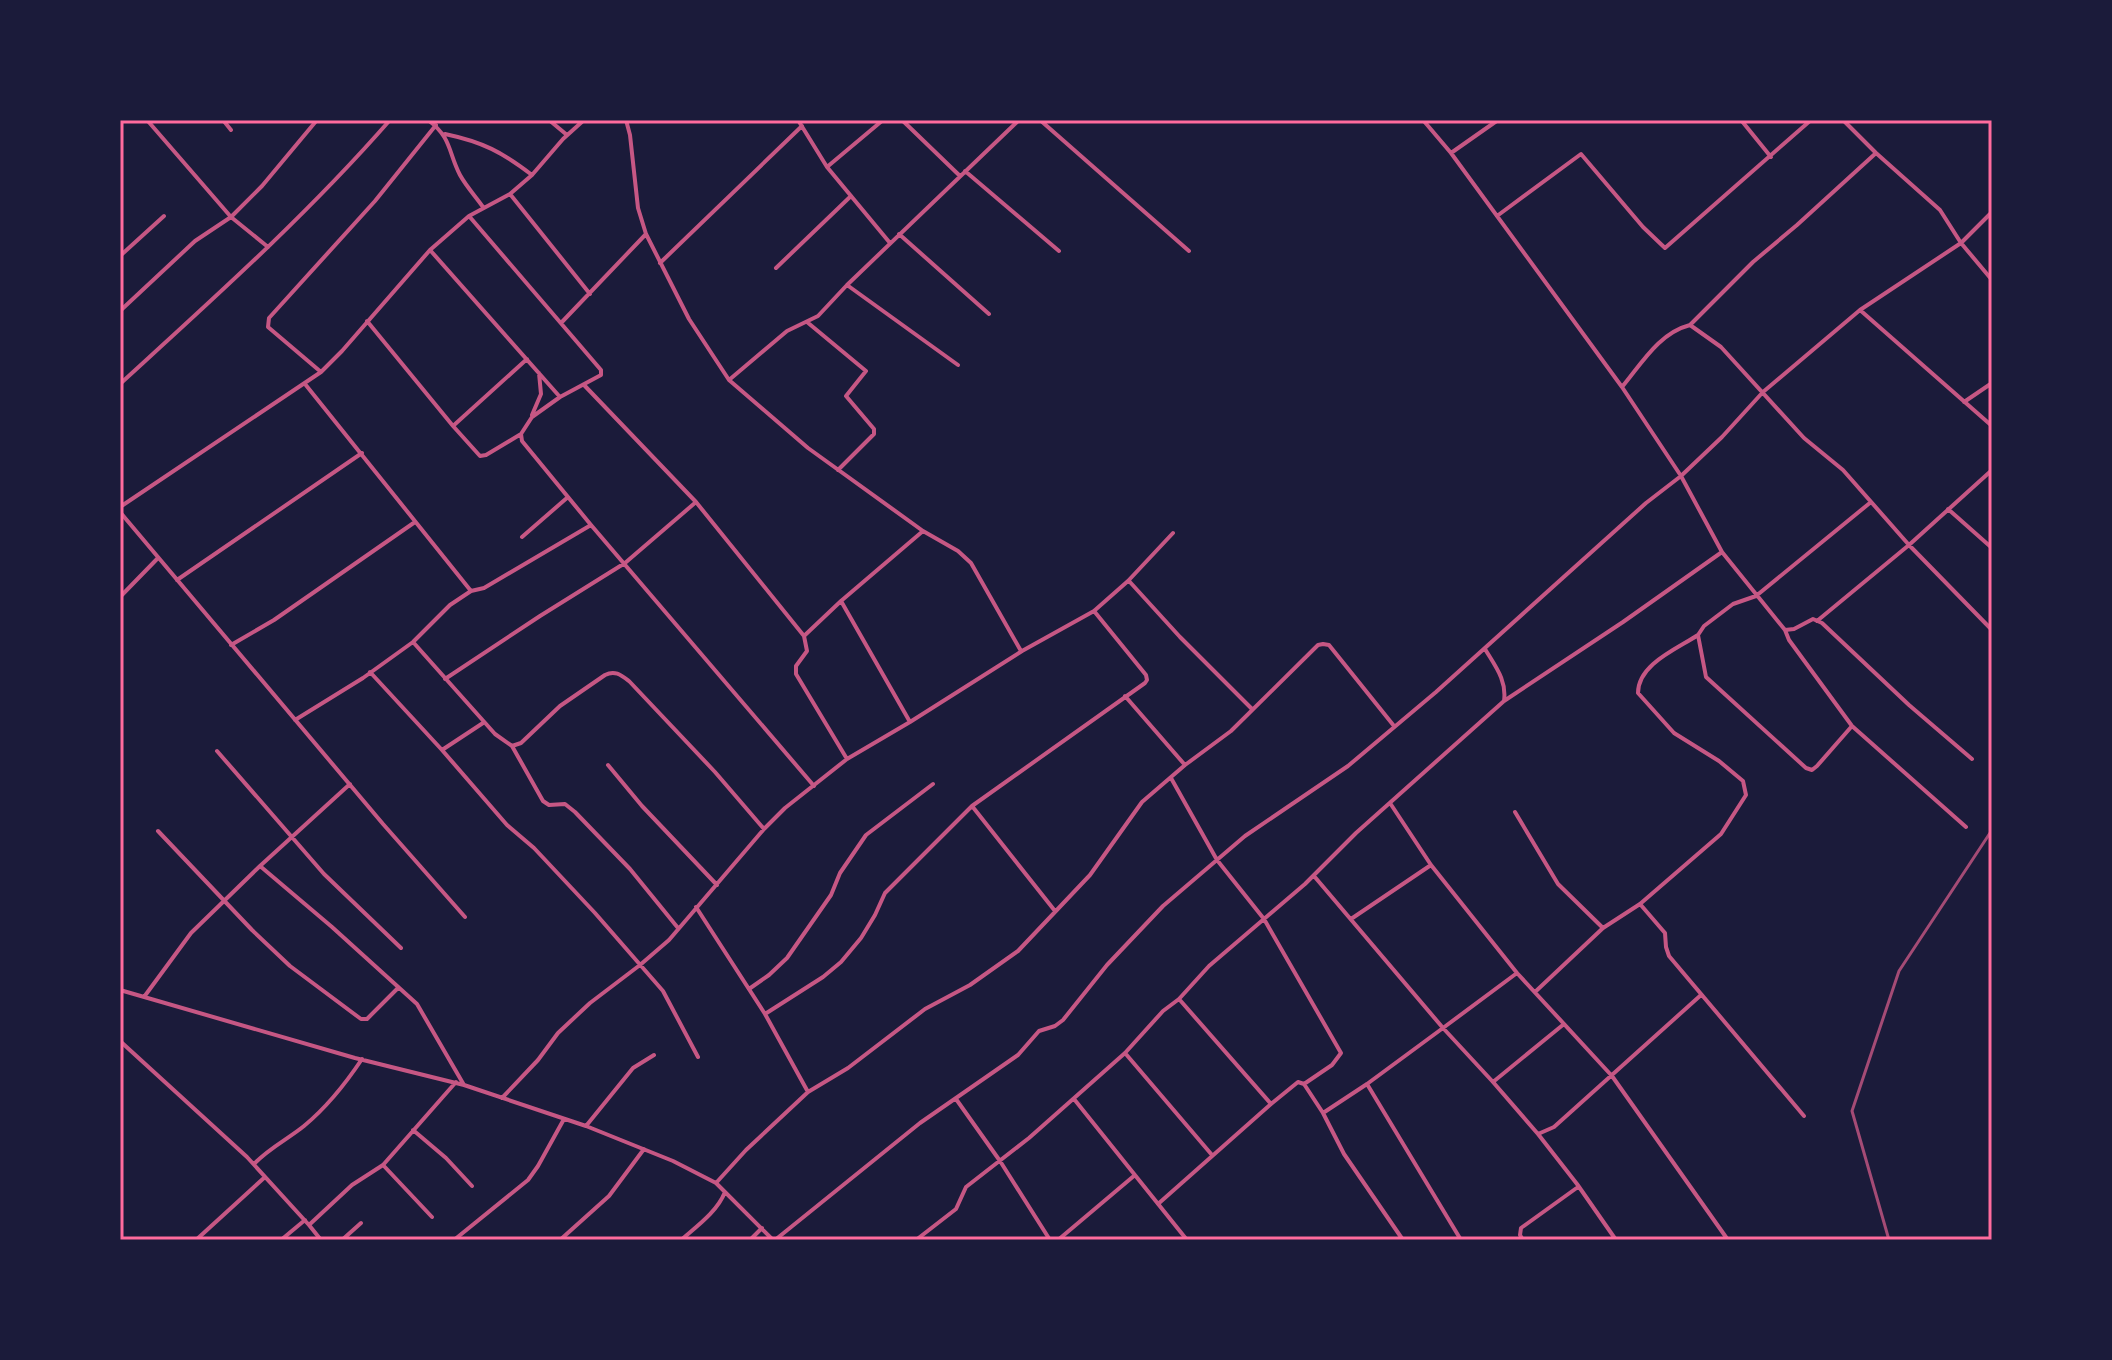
<svg xmlns="http://www.w3.org/2000/svg" width="2112" height="1360" font-family="'Varela Round',sans-serif">
<rect width="100%" height="100%" fill="#1b1b3a"/>
<g fill="none" stroke-linecap="round" stroke-linejoin="round">
<!-- minor -->
<path stroke="#c65784" stroke-width="4" d="M 147,120 L 231,217 L 268,247
M 223,120 L 231,130
M 428,120 C 452,138 448,152 460,175 C 466,186 476,197 483,207
M 549,120 L 567,135
M 626,120 L 630,135 L 638,208 L 646,234 L 689,319 L 729,380 L 808,448 L 923,531 L 958,551 L 971,563 L 1021,651
M 798,120 L 827,167 L 890,243
M 902,120 L 960,176
M 1040,120 L 1189,251
M 1423,120 L 1451,153 L 1622,387 L 1681,476 L 1722,552 L 1623,622 L 1504,701
M 1741,120 L 1771,157
M 1843,120 L 1876,153 L 1940,210 L 1961,243 L 1992,280
M 445,134 C 483,142 502,152 532,175
M 1451,153 L 1498,120
M 827,167 L 883,120
M 965,171 L 1059,251
M 510,194 L 590,294
M 1497,216 L 1581,154 L 1643,227 L 1665,248 L 1811,120
M 899,234 L 989,314
M 430,250 L 560,397
M 120,256 L 164,216
M 660,263 L 802,126
M 776,268 L 851,196
M 847,285 L 958,365
M 1860,310 L 1992,426
M 120,311 L 195,241 L 231,217 L 262,186 L 317,120
M 367,321 L 453,426 L 480,456 L 486,455 L 521,434 L 532,417 L 560,397 L 601,375 L 601,370 L 469,216
M 807,322 L 866,371 L 846,396 L 874,429 L 874,434 L 838,470
M 561,323 L 646,234
M 1690,325 L 1753,262 L 1797,225 L 1876,153
M 321,372 L 268,327 L 269,318 L 375,201 L 436,125
M 729,380 L 787,331 L 818,316 L 847,285 L 1019,120
M 120,384 C 213,299 307,215 390,120
M 305,384 L 471,591
M 584,385 L 696,502 L 804,636 L 807,651 L 796,666 L 796,674 L 847,759
M 1622,387 C 1642,363 1659,333 1690,325 L 1721,347 L 1804,438 L 1843,470 L 1909,545 L 1992,630
M 1964,402 L 1992,383
M 532,415 L 541,394 L 539,373
M 453,426 L 527,359
M 521,434 L 522,441 L 591,525 L 814,786
M 120,507 L 321,372 L 342,351 L 430,250 L 469,216 L 510,194 L 532,175 L 563,139 L 584,120
M 1948,509 L 1992,548
M 120,512 L 383,824 L 465,917
M 522,537 L 568,497
M 1722,552 L 1785,630 L 1794,629 L 1813,619 L 1822,623 L 1909,705 L 1972,759
M 177,580 L 362,453
M 1129,581 L 1180,637 L 1252,709
M 120,597 L 157,559
M 841,601 L 910,722
M 1817,621 L 1909,545 L 1992,470
M 1785,630 L 1789,640 L 1852,726 L 1966,827
M 804,636 L 841,601 L 923,531
M 413,642 L 495,734 L 512,746 L 543,801 L 549,805 L 565,804 L 575,812 L 630,869 L 678,928
M 231,645 L 274,620 L 415,522
M 370,672 L 442,750 L 507,825 L 534,848 L 595,913 L 663,991 L 698,1057
M 445,679 L 540,616 L 625,563 L 696,502
M 1125,696 L 1185,765
M 295,720 L 363,678 L 413,642 L 450,605 L 471,591 L 484,588 L 591,525
M 1852,726 L 1817,766 L 1812,770 L 1806,768 L 1706,677 L 1698,635 L 1704,626 L 1733,604 L 1756,596 L 1871,502
M 512,746 L 521,743 L 560,706 L 605,675 C 615,670 621,675 629,681 L 715,772 L 764,829
M 442,750 L 483,723
M 217,751 L 324,874 L 401,948
M 608,765 L 642,806 L 717,885
M 1171,778 L 1217,860 L 1264,919 L 1341,1053 L 1332,1065 L 1304,1084 L 1298,1082 L 1271,1104 L 1179,999
M 1390,803 L 1431,865 L 1517,973 L 1612,1076 L 1728,1240
M 972,806 L 1055,911
M 1515,812 L 1558,884 L 1603,928
M 158,831 L 252,930 L 290,966 L 361,1019 L 367,1019 L 398,988
M 260,866 L 332,927 L 417,1004 L 464,1085
M 1314,876 L 1443,1028 L 1517,973
M 1640,904 L 1665,933 L 1666,947 L 1669,956 L 1804,1116
M 696,907 L 765,1014 L 808,1092
M 1351,919 L 1431,865
M 749,989 L 769,975 L 787,958 L 831,895 L 840,873 L 866,835 L 933,784
M 120,990 L 355,1058 L 464,1085 L 586,1126 L 673,1161 L 716,1183 L 773,1240
M 1535,992 L 1603,928 L 1640,904 L 1721,834 L 1746,795 L 1743,781 L 1719,761 L 1674,733 L 1638,693 C 1638,664 1677,649 1698,635
M 144,997 L 191,933 L 260,866 L 350,784
M 765,1014 L 823,977 L 841,962 L 861,938 L 875,915 L 885,893 L 972,806 L 1145,683 L 1147,680 L 1146,675 L 1094,611
M 120,1041 L 247,1157 L 309,1225 L 321,1240
M 1125,1053 L 1212,1155
M 1493,1082 L 1564,1024
M 1304,1084 L 1323,1113 L 1344,1154 L 1403,1240
M 1367,1084 L 1461,1240
M 502,1098 L 538,1060 L 558,1033 L 590,1003 L 640,965 L 669,940 L 764,829 L 785,808 L 847,759 L 910,722 L 1022,651 L 1094,611 L 1128,581 L 1173,533
M 956,1099 L 1000,1161 L 1050,1240
M 1074,1099 L 1187,1240
M 1323,1113 L 1367,1084 L 1443,1028 L 1493,1082 L 1538,1134 L 1577,1184 L 1616,1240
M 586,1126 L 633,1068 L 654,1055
M 413,1130 L 446,1158 L 472,1186
M 1538,1134 L 1554,1127 L 1701,995
M 254,1164 C 269,1148 288,1139 304,1126 C 327,1107 346,1083 362,1059
M 383,1165 L 432,1217
M 716,1183 L 746,1150 L 808,1092 L 848,1068 L 925,1009 L 970,985 L 1018,951 L 1090,875 L 1142,802 L 1185,765 L 1231,731 L 1318,645 L 1323,644 L 1329,645 L 1394,726
M 1158,1204 L 1271,1104
M 309,1225 L 352,1185 L 383,1165 L 456,1082
M 196,1240 L 265,1177
M 281,1240 L 305,1220
M 342,1240 L 361,1223
M 454,1240 L 528,1180 L 538,1166 L 564,1119
M 560,1240 L 609,1196 L 644,1149
M 681,1240 C 697,1226 717,1212 725,1192
M 750,1240 L 762,1228
M 775,1240 L 920,1123 L 1018,1055 L 1039,1031 L 1055,1026 L 1063,1020 L 1107,965 L 1163,906 L 1245,836 L 1348,766 L 1436,692 L 1646,503 L 1681,476 L 1722,437 L 1763,392 L 1860,310 L 1961,243 L 1992,212
M 916,1240 L 956,1209 L 966,1187 L 1029,1138 L 1125,1053 L 1163,1011 L 1179,999 L 1209,966 L 1305,884 L 1356,833 L 1504,701 C 1507,680 1495,666 1485,649
M 1058,1240 L 1135,1175
M 1451,1240 L 1461,1240
M 1523,1240 L 1520,1235 L 1521,1228 L 1578,1187"/>
<!-- rail -->
<path stroke="#a44b75" stroke-width="3" d="M 1889,1240 L 1852,1111 L 1899,971 L 1992,830"/>
</g>
<!-- border -->
<rect width="2112" height="1360" fill="none" stroke="#1b1b3a" stroke-width="244"/>
<rect x="122" y="122" width="1868" height="1116" fill="none" stroke="#ff6b9d" stroke-width="3"/>
</svg>
